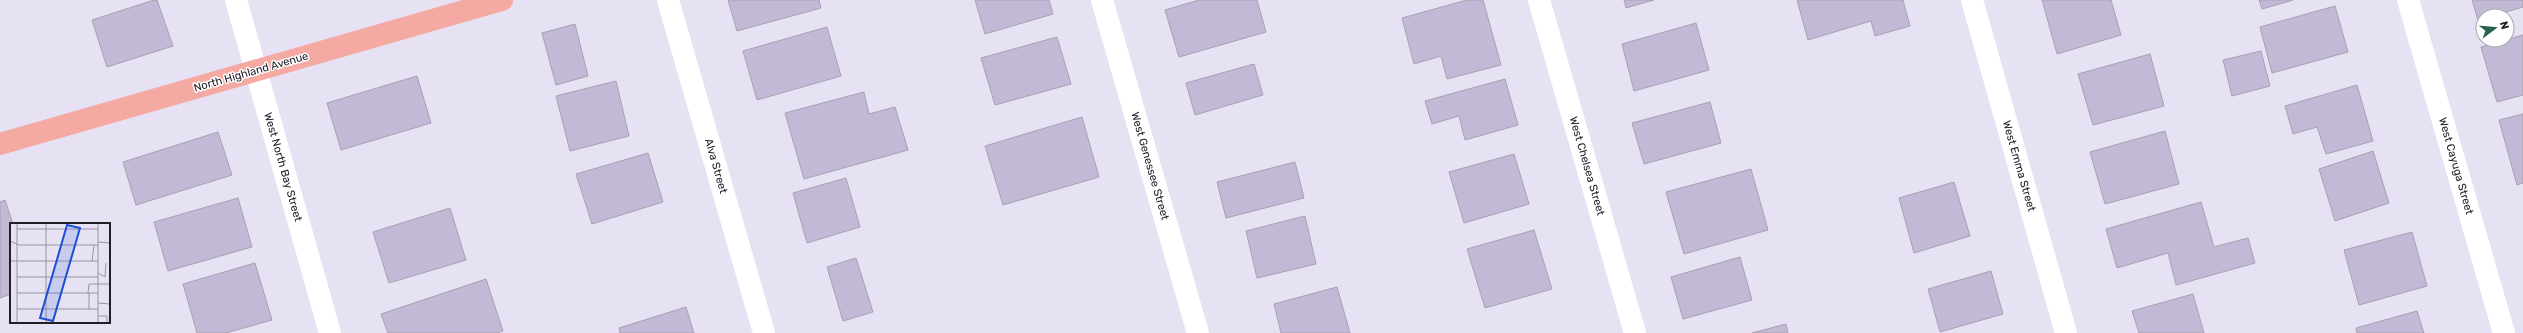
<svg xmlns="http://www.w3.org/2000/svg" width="2523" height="333" font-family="Rubik,sans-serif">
<rect width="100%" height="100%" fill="#e7e2f3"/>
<!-- building -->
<path fill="#c2b9d7" stroke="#a6a1b1" d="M 154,0 L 157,0 L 173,46 L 107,67 L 92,20 Z
M 728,0 L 819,0 L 821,8 L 737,31 Z
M 975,0 L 1049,0 L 1053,14 L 985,34 Z
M 1199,0 L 1257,0 L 1266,32 L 1179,57 L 1165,10 Z
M 1467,0 L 1483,0 L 1501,65 L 1447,79 L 1441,56 L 1414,64 L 1402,18 Z
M 1624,0 L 1654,0 L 1626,8 Z
M 1797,0 L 1903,0 L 1910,26 L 1875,36 L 1871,21 L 1808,40 Z
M 2042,0 L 2111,0 L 2121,35 L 2057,54 Z
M 2259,0 L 2293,0 L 2262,9 Z
M 2472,0 L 2523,0 L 2523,7 L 2492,16 L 2483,16 L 2483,19 L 2478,20 Z
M 2335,6 L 2348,52 L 2272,73 L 2260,27 Z
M 1696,23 L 1709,70 L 1634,91 L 1622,44 Z
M 575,24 L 588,76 L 556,85 L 542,33 Z
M 827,27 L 841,76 L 757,100 L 743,51 Z
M 2523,35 L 2523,95 L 2497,102 L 2481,47 Z
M 1057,37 L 1071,84 L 995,105 L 981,58 Z
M 2261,51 L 2270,86 L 2232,96 L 2223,60 Z
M 2150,54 L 2164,106 L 2093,125 L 2078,74 Z
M 1254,64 L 1263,95 L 1195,115 L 1186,83 Z
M 417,76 L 431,123 L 341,150 L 327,103 Z
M 1505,79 L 1518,125 L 1465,140 L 1459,116 L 1432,124 L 1425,101 Z
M 616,81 L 629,136 L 570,151 L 556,96 Z
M 2357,85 L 2373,141 L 2326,154 L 2317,127 L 2293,134 L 2285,106 Z
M 864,92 L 869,114 L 895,107 L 908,150 L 804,179 L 785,113 Z
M 1710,102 L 1721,143 L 1644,164 L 1632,123 Z
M 2523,114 L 2523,183 L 2517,185 L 2499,120 Z
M 1082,117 L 1099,177 L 1003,205 L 985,146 Z
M 2165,131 L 2179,184 L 2105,204 L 2090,152 Z
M 218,132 L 232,175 L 136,205 L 123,162 Z
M 2373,151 L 2389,203 L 2335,221 L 2319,169 Z
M 648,153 L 663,202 L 592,224 L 576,174 Z
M 1514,154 L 1529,204 L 1464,223 L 1449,172 Z
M 1295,162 L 1304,198 L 1226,218 L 1217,182 Z
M 1751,169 L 1768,230 L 1684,254 L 1666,192 Z
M 846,178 L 860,227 L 807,243 L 793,193 Z
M 1954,182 L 1970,236 L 1914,253 L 1899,198 Z
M 238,198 L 252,247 L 168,271 L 154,222 Z
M 5,200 L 13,224 L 11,224 L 11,294 L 0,298 L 0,202 Z
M 2201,202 L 2214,247 L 2248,238 L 2255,263 L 2176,285 L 2168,253 L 2117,268 L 2106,229 Z
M 450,208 L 466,260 L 389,283 L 373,232 Z
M 1305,216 L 1316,264 L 1257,278 L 1246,231 Z
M 1534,230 L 1552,289 L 1485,308 L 1467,249 Z
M 2412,232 L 2427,286 L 2359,305 L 2344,250 Z
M 1740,257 L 1752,300 L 1683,319 L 1671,277 Z
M 856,258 L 873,312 L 843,321 L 827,267 Z
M 255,263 L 272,320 L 226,333 L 197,333 L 183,284 Z
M 1991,271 L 2003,314 L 1940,332 L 1928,289 Z
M 486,279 L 503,331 L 497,333 L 388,333 L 381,314 Z
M 1337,287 L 1350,333 L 1281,333 L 1274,304 Z
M 2193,294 L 2204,333 L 2139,333 L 2132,311 Z
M 686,307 L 694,333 L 620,333 L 619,328 Z
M 2417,311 L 2424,333 L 2357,333 L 2356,328 Z
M 1786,324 L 1788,333 L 1752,333 Z"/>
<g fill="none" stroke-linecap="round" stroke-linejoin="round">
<!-- minor -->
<path stroke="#fff" stroke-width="22" d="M 236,0 L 330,333
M 668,0 L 764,333
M 1102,0 L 1198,333
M 1539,0 L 1635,333
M 1972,0 L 2066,333
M 2408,0 L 2504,333"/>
<!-- primary -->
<path stroke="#f5a9a3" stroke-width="22" d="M 0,144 L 502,0"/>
</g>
<g text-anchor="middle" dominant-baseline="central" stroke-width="3" stroke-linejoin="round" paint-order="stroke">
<!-- street labels -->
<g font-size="11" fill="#222026" stroke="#fff">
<text transform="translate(251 72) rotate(-16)">North Highland Avenue</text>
<text transform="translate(716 166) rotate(74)">Alva Street</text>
<text transform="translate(1150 166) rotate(74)">West Genessee Street</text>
<text transform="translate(1587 166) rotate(74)">West Chelsea Street</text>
<text transform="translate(2019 166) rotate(74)">West Emma Street</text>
<text transform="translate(2456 166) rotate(74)">West Cayuga Street</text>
<text transform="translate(283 167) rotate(74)">West North Bay Street</text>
</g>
</g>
<!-- overview -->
<g transform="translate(10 223)">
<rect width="100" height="100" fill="#e7e2f3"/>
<path fill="none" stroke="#9894a1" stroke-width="1" d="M 7,0 L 7,100M 36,0 L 36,100M 88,0 L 88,100M 7,6 L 88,6M 0,18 L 9,22 L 88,22M 88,19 L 100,20M 0,38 L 88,38M 82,38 L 84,22M 88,50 L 95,54 L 96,40M 7,54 L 88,54M 7,70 L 88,70M 78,70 L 79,61 L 100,61M 79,70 L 79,86M 88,80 L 100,81M 7,86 L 88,86M 88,93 L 97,93 L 97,100"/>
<path fill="#1d4ed8" fill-opacity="0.15" stroke="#1d4ed8" stroke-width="2" d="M 57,2 L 70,5 L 43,98 L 30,95 Z"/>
<rect width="100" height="100" fill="none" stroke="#222026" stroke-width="2"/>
</g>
<!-- north arrow -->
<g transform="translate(2495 28) rotate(74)"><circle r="19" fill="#ffffff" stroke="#a7a6a8"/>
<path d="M0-3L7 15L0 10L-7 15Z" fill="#27644f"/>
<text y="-6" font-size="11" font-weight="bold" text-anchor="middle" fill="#222026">N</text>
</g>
</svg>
